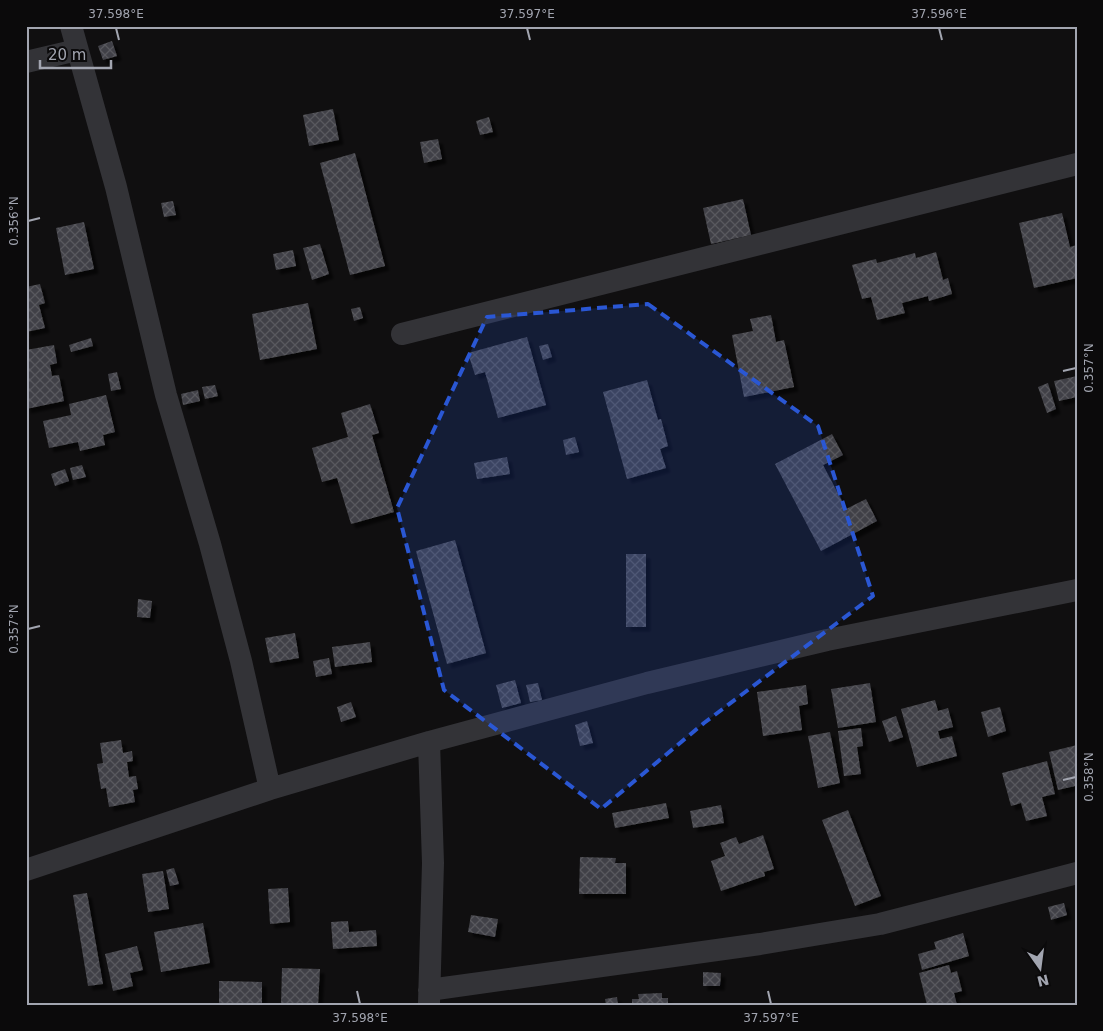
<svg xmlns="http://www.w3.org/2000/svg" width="1103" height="1031" font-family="'DejaVu Sans',sans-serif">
<defs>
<pattern id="building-cross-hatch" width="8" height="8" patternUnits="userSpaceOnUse" patternTransform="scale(1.25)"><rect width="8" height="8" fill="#414146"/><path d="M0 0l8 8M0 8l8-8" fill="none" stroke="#59595e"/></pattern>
<filter id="shadow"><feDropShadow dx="4.5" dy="4.5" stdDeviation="1" flood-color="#0009"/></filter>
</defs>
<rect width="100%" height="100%" fill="#100f10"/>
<!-- building -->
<path fill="url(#building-cross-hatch)" filter="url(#shadow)" d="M 112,41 L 117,56 L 103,60 L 98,46 Z
M 333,109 L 339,140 L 309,146 L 303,115 Z
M 489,117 L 493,132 L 480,135 L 476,121 Z
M 438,139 L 442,159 L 424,163 L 420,142 Z
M 355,153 L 385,266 L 350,275 L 320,163 Z
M 743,199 L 751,235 L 711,244 L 703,208 Z
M 173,201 L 176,215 L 164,217 L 161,203 Z
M 1062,213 L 1070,247 L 1077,245 L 1077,278 L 1034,288 L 1019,223 Z
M 84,222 L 94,269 L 65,275 L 56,228 Z
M 320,244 L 329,274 L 312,280 L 303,248 Z
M 293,250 L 296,266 L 276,270 L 273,254 Z
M 936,252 L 943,280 L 948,278 L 952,294 L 929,301 L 928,296 L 902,303 L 905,313 L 877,320 L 871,297 L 862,299 L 852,265 L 876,259 L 877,263 L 915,253 L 916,258 Z
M 40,284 L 45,303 L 39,305 L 45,328 L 26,332 L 26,287 Z
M 308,303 L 317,349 L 260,360 L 252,314 Z
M 360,307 L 363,318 L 354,321 L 351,309 Z
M 771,315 L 776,342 L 784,340 L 794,387 L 744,397 L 732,335 L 753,331 L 750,319 Z
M 527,337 L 546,405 L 498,418 L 485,372 L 475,375 L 468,353 Z
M 91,338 L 93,346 L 71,352 L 69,345 Z
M 548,344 L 552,357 L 543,360 L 539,346 Z
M 54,345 L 57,363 L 50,365 L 52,376 L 59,375 L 64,401 L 26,409 L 26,350 Z
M 117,372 L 121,389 L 111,391 L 108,374 Z
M 1077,376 L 1077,397 L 1059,401 L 1054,381 Z
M 647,380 L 658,420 L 661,419 L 668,446 L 660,449 L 666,468 L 627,479 L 603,392 Z
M 1048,383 L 1056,409 L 1047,413 L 1038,387 Z
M 215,385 L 218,396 L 205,399 L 202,387 Z
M 198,390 L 200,401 L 183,405 L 181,394 Z
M 106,395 L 115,432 L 103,435 L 105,445 L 80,451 L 78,442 L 49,448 L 43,421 L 71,415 L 69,404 Z
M 370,404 L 379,433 L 372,435 L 394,512 L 351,524 L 337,478 L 322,482 L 312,448 L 348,437 L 341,413 Z
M 832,434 L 843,455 L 823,465 L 846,509 L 866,499 L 877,521 L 821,551 L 775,464 Z
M 575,437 L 579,452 L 566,455 L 563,440 Z
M 507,457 L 510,474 L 477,479 L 474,463 Z
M 82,465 L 86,477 L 73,480 L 70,468 Z
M 65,469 L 69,481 L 55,486 L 51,474 Z
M 455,540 L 486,653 L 447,664 L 416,551 Z
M 626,554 L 646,554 L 646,627 L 626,627 Z
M 138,599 L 152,601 L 150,618 L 137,617 Z
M 295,633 L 299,658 L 270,663 L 265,638 Z
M 370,642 L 372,662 L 335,667 L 332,647 Z
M 329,658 L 332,674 L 316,677 L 313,661 Z
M 515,680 L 521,703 L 502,708 L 496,685 Z
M 538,683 L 542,700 L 530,702 L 526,685 Z
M 870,683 L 876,722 L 838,728 L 831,689 Z
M 806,685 L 808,704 L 799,706 L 802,730 L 763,736 L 757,692 Z
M 935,700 L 938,711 L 948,708 L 953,727 L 938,731 L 940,739 L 952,736 L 957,756 L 917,767 L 901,709 Z
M 351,702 L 356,717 L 341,722 L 337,707 Z
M 1000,707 L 1006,731 L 988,737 L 981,712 Z
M 896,716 L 903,737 L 889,742 L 882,721 Z
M 587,721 L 593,743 L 580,746 L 575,725 Z
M 861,728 L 863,746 L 857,747 L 861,774 L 844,776 L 838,731 Z
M 830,732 L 840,783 L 818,788 L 808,736 Z
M 121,740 L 123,753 L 132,751 L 133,761 L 127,762 L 129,777 L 136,776 L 138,789 L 133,790 L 135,802 L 109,807 L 106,788 L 101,789 L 97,764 L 103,763 L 100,743 Z
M 1077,745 L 1077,791 L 1075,786 L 1058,790 L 1049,752 Z
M 1047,761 L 1055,794 L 1042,797 L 1047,816 L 1026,821 L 1021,803 L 1011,806 L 1002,773 Z
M 666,803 L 669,818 L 615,828 L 612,813 Z
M 721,805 L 724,823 L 693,828 L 690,811 Z
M 848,810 L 881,896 L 855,906 L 822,820 Z
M 763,835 L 774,869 L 764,872 L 765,876 L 721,891 L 711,861 L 725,856 L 720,843 L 736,837 L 739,844 Z
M 580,857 L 616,858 L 615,863 L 626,863 L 626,894 L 579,894 Z
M 174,868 L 179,884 L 170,886 L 166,870 Z
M 163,871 L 169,909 L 148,912 L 142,874 Z
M 288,888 L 290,922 L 270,924 L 268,889 Z
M 87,893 L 103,984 L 88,986 L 73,895 Z
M 1064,903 L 1067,915 L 1051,920 L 1048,907 Z
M 471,915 L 498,919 L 495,937 L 468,932 Z
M 348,921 L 349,932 L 376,930 L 377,946 L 333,949 L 331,922 Z
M 203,923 L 210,963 L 161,972 L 154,932 Z
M 963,933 L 969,956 L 922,970 L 918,954 L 936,949 L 934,942 Z
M 137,946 L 143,970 L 130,973 L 133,986 L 113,991 L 105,954 Z
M 949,965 L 951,973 L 957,971 L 962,991 L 954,993 L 957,1005 L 927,1005 L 919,973 Z
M 282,968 L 320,969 L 318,1005 L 281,1005 Z
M 703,972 L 721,973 L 720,986 L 703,986 Z
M 219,981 L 262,982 L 262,1005 L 219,1005 Z
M 662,993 L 662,998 L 668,998 L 668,1005 L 632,1005 L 632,999 L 639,999 L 638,994 Z
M 617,997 L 618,1005 L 606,1005 L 605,999 Z"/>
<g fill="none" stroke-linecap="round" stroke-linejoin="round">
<!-- minor -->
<path stroke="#333337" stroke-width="22" d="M 71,26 L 116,187 L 166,395 L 210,544 L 241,661 L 270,789
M 26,62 L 77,50
M 402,334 L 1077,164
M 26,870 L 270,789 L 429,742 L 647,683 L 827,640 L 1077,590
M 429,990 L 760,944 L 880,924 L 1077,873
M 429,1003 L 433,863 L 429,742"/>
</g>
<!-- marked area -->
<path fill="#2a57d4" fill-opacity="0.2" stroke="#2a57d4" stroke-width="4" stroke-dasharray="10 6" stroke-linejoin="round" d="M 648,304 L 818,426 L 873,596 L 704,723 L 601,809 L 444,690 L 397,508 L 487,317 Z"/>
<!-- ticks -->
<path fill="none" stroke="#a2a5b0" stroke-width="2" d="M 116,28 L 119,40M 527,28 L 530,40M 939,28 L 942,40M 28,221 L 40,218M 1063,371 L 1076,368M 28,629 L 40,626M 1063,780 L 1076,777M 357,991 L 360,1004M 768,991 L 771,1004"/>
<!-- border -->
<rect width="1103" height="1031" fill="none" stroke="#0b0a0b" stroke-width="55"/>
<!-- north arrow -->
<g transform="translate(1040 968) rotate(166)" stroke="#0b0a0b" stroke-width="4" paint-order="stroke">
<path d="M0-4L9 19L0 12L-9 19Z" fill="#a2a5b0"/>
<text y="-8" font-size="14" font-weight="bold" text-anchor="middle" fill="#a2a5b0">N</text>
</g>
<!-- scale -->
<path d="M40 60v8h71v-8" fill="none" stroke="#a2a5b0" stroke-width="2.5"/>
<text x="48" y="60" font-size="15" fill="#a2a5b0" stroke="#0b0a0b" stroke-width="4" paint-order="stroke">20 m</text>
<rect x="28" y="28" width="1048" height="976" fill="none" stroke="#a2a5b0" stroke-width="2"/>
<g font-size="12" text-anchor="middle" fill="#a2a5b0">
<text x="116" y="18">37.598°E</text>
<text x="527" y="18">37.597°E</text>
<text x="939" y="18">37.596°E</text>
<text transform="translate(14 221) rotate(-90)" y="4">0.356°N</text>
<text transform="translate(1089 368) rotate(-90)" y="4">0.357°N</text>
<text transform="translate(14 629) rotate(-90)" y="4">0.357°N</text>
<text transform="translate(1089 777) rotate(-90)" y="4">0.358°N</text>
<text x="360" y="1022">37.598°E</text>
<text x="771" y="1022">37.597°E</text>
</g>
</svg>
